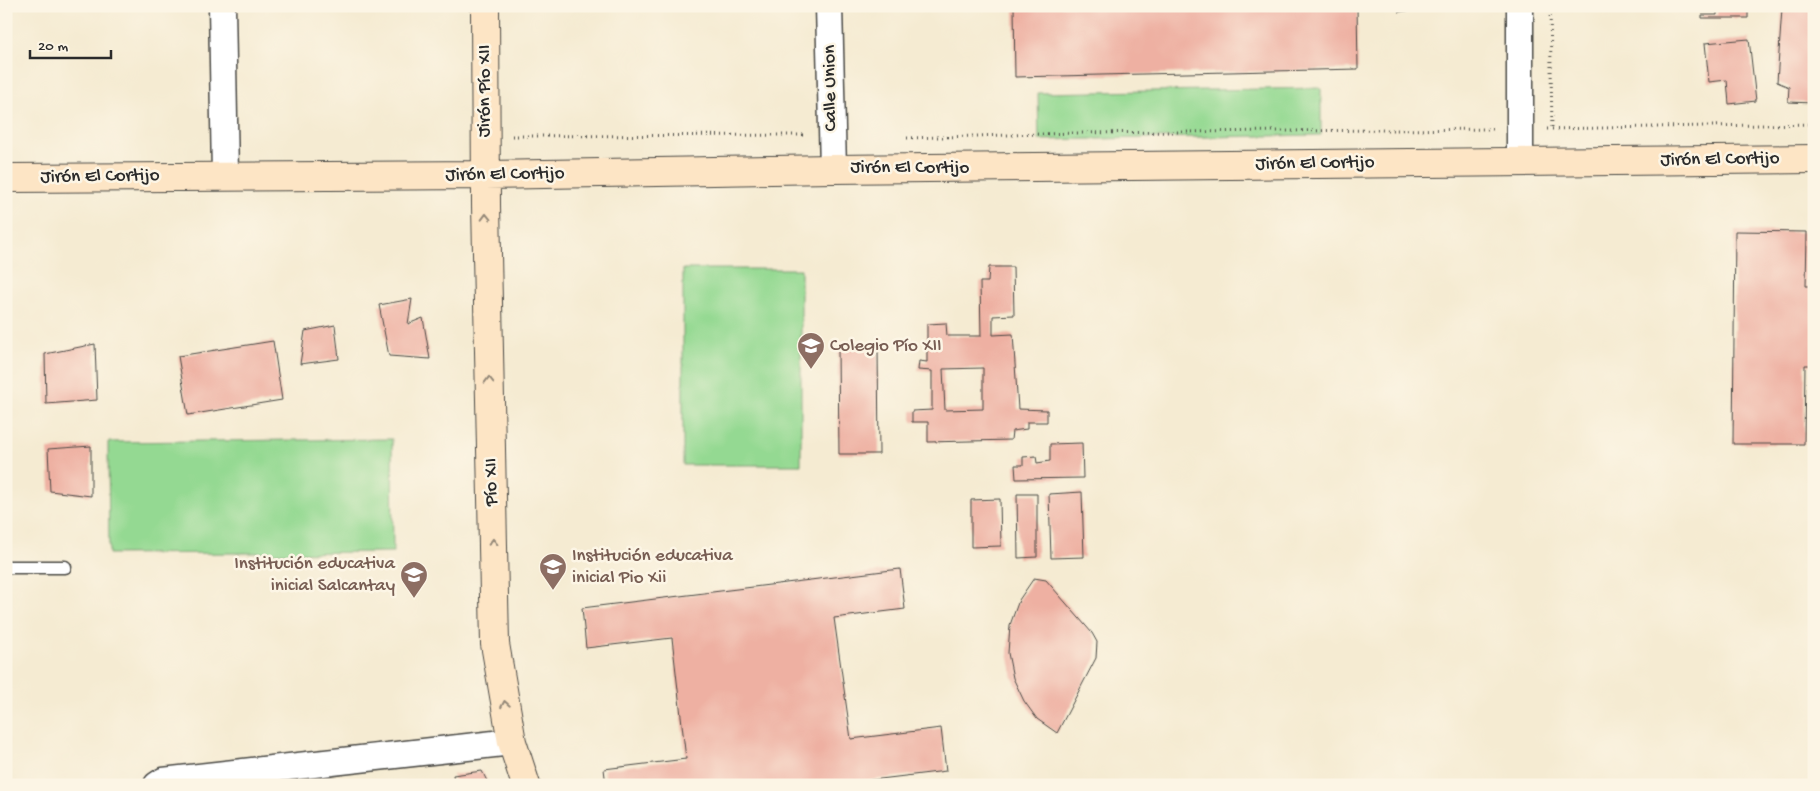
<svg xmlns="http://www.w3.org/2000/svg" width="1820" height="791" font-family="'Gochi Hand',sans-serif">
<rect width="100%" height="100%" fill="#fcf5e5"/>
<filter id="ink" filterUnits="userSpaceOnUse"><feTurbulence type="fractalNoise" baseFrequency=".02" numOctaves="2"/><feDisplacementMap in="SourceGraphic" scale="10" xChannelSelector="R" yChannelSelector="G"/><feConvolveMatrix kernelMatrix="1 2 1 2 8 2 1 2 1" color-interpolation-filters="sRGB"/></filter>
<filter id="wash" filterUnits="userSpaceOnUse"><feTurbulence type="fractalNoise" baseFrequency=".0096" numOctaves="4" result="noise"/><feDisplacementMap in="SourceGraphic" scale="20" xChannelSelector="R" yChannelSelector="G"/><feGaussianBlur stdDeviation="1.12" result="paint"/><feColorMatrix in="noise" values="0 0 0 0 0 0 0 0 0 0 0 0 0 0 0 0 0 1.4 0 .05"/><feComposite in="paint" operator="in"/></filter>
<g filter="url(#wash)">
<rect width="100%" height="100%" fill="#f5ebd2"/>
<!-- green -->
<path fill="#94d992" stroke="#60825e" d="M 1321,88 L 1321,135 L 1039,140 L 1038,93 Z
M 683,269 L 801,269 L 801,465 L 683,465 Z
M 392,439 L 393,552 L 109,554 L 108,442 Z"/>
<g id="blocks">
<!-- building -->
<path fill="#eeb0a2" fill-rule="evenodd" d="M 1014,6 L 1357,6 L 1358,69 L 1015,77 Z
M 1399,6 L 1434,6 L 1434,7 L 1399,12 Z
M 1717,6 L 1748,6 L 1748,18 L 1702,18 L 1702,15 L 1717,15 Z
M 1782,8 L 1814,10 L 1811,45 L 1814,45 L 1814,103 L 1788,102 L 1789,87 L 1777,82 Z
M 1749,39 L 1756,101 L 1729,104 L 1727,80 L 1709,82 L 1705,43 Z
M 1735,231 L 1807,232 L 1806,286 L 1814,286 L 1814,365 L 1805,365 L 1804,444 L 1733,444 Z
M 989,267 L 1013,267 L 1014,315 L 993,316 L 993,335 L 1013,334 L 1018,409 L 1047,410 L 1047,422 L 1027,422 L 1027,429 L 1012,431 L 1011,440 L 928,442 L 928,422 L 912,422 L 912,411 L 932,410 L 932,371 L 918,370 L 919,361 L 927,362 L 927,324 L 946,323 L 947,336 L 981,336 L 980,282 L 988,282 ZM 983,368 L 983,409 L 945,410 L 943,369 Z
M 412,299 L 408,324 L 423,318 L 430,359 L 389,356 L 379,305 Z
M 335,325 L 339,359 L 300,364 L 305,331 Z
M 273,341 L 282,400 L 188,415 L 178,356 Z
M 95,344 L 97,400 L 46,404 L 45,354 Z
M 878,347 L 879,454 L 839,454 L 838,348 Z
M 1082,443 L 1083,478 L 1016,479 L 1015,465 L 1023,465 L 1023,457 L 1036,456 L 1037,463 L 1050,461 L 1050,444 Z
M 91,446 L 91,496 L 50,491 L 48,449 Z
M 1082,492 L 1084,557 L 1051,558 L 1049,494 Z
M 1017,494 L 1037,494 L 1037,557 L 1018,558 Z
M 1000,499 L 1001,546 L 971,547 L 971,500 Z
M 900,569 L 905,609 L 834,618 L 851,739 L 941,728 L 946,771 L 831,785 L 606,785 L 604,769 L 686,759 L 672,638 L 586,648 L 582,608 Z
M 1034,578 L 1046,580 L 1092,633 L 1097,642 L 1096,658 L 1057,733 L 1037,719 L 1024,701 L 1013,678 L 1008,653 L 1010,625 L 1019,600 Z
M 482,771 L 489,785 L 432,785 L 454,782 L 453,775 Z"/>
</g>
</g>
<g filter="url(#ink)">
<use href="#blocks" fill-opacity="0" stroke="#494844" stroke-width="1"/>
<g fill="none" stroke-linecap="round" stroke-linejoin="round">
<defs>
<path id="lane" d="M 6,567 L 65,567"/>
<path id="street" d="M 222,6 L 225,175
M 829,6 L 833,169
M 1520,162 L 1520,6
M 157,785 L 163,781 L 512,742"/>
<path id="secondary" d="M 485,6 L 486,205 L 495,644 L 512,742 L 526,785
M 6,178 L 486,175 L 833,169 L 1814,159"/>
</defs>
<!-- lane casing -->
<use href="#lane" stroke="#494844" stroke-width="15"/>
<!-- street casing -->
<use href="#street" stroke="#494844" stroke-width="29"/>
<!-- secondary casing -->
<use href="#secondary" stroke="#494844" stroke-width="30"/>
<!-- path -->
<path stroke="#494844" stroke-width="3" stroke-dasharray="1 4" stroke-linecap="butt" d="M 1550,6 L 1552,129
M 1547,129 L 1814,124
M 512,136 L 806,135
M 907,138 L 1075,133 L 1493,129"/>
<!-- lane -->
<use href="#lane" stroke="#fff" stroke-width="12"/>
<!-- street -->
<use href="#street" stroke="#fff" stroke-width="26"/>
<!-- secondary -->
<use href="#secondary" stroke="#fde5c5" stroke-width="28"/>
</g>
<!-- one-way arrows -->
<defs><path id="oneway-chevron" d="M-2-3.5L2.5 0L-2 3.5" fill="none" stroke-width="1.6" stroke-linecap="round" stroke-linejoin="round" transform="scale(1.25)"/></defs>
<g stroke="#948878">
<use href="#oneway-chevron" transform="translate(486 217) rotate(-91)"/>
<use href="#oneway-chevron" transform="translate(489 380) rotate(-91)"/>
<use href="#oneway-chevron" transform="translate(493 542) rotate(-91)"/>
<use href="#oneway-chevron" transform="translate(505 704) rotate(-100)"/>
</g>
</g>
<!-- icons -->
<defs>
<symbol id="school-pin" viewBox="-11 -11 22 30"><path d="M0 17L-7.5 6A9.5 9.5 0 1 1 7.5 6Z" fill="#8d6e63" stroke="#fcf5e5"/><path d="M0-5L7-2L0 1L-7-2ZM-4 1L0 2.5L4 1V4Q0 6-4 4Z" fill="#fff"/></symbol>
</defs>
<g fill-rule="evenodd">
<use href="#school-pin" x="795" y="330" width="32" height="43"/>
<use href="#school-pin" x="537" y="551" width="32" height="43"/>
<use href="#school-pin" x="398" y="559" width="32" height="43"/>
</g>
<g text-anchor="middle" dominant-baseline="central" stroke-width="5" stroke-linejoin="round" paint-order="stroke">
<!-- street labels -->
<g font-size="19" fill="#2b2b2b" stroke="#fcf5e5">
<text transform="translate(831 88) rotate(-91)">Calle Union</text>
<text transform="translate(485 91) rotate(-90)">Jirón Pío XII</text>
<text transform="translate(1720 160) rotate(-1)">Jirón El Cortijo</text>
<text transform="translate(1315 164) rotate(-1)">Jirón El Cortijo</text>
<text x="910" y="168">Jirón El Cortijo</text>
<text transform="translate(505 175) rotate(-1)">Jirón El Cortijo</text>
<text transform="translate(100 177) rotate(-1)">Jirón El Cortijo</text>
<text transform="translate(492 482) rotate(-91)">Pío XII</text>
</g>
<!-- education labels -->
<g font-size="19" fill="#785e54" stroke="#fcf5e5" text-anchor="start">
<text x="830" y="346">Colegio Pío XII</text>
<text x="572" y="556">Institución educativa<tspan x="572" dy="22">inicial Pio Xii</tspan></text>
<text x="395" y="564" text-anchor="end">Institución educativa<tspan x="395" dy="22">inicial Salcantay</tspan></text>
</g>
</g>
<!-- margin -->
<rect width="1820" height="791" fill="none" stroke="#fcf5e5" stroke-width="25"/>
<!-- scale -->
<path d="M30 50v8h81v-8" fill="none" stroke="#2b2b2b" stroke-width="2.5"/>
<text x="38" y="50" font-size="15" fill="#2b2b2b" stroke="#fcf5e5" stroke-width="4" paint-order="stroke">20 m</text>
</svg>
